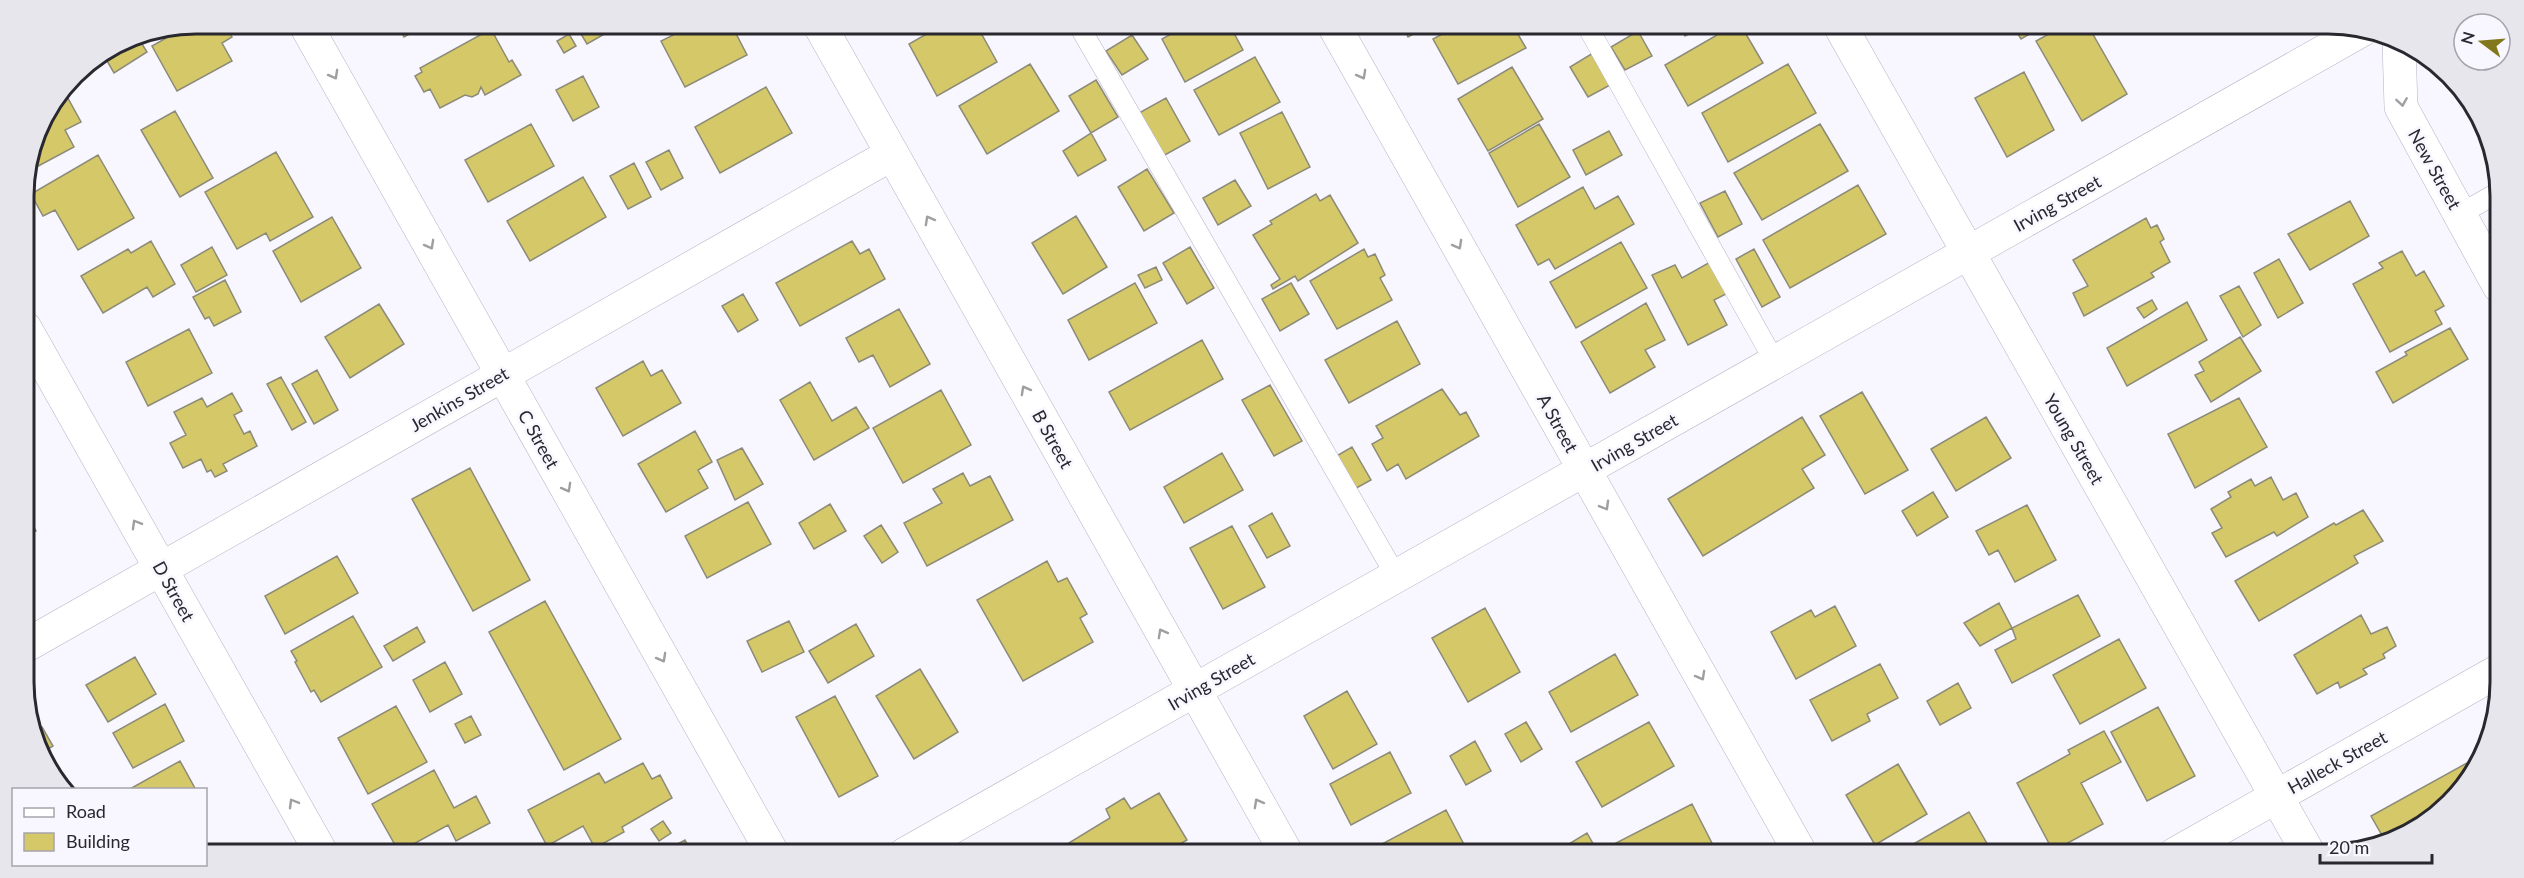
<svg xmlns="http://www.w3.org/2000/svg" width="2524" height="878" font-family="Lato,sans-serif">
<rect width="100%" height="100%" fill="#f8f6fe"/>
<!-- building -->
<path fill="#d4c868" stroke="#8c8a78" stroke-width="1.5" d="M 196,24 L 225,24 L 232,37 L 222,43 L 232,61 L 177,91 L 152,46 L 189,25 Z
M 397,24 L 427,24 L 404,37 Z
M 575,24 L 603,24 L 608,32 L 587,44 Z
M 695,24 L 731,24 L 747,55 L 685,87 L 661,41 Z
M 944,24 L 976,24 L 997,62 L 937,96 L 909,44 Z
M 1189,24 L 1229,24 L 1243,50 L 1185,82 L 1162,39 Z
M 1402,24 L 1432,24 L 1408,37 Z
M 1461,24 L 1512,24 L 1526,48 L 1458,84 L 1433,39 Z
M 1678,24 L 1707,24 L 1685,36 Z
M 1736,24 L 1740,24 L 1763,63 L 1688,106 L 1665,65 Z
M 2012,24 L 2047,24 L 2021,39 Z
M 2067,24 L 2087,24 L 2127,94 L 2082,121 L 2036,41 Z
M 491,29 L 509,62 L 512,60 L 521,75 L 485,95 L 481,87 L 478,94 L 472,97 L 465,95 L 440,108 L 430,89 L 424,92 L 415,76 L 422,72 L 420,68 Z
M 1638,31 L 1652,56 L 1625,70 L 1611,47 Z
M 569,34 L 576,46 L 564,53 L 557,41 Z
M 1132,35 L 1148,59 L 1122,75 L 1106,51 Z
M 137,36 L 147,52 L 114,73 L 103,54 L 131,37 Z
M 1593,53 L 1612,84 L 1588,97 L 1570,67 Z
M 1255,57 L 1280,102 L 1219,135 L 1194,90 Z
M 1030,64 L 1059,111 L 987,154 L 959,106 Z
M 1788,64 L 1816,113 L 1728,162 L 1702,113 Z
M 1512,67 L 1543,119 L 1488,151 L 1458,99 Z
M 2024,72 L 2054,130 L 2007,157 L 1975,98 Z
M 583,76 L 599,107 L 573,121 L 556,90 Z
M 1096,80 L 1118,117 L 1091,133 L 1069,96 Z
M 766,87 L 792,133 L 720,173 L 695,127 Z
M 64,91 L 81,122 L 65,130 L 74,147 L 29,171 L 42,120 Z
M 1166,98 L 1190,141 L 1163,156 L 1139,113 Z
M 175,111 L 213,178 L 180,197 L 141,130 Z
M 1282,112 L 1310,167 L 1268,189 L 1240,133 Z
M 531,124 L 554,166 L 488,202 L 465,160 Z
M 1539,124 L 1570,177 L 1518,207 L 1489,153 Z
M 1820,124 L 1848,171 L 1762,220 L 1734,173 Z
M 1609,131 L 1622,155 L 1586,175 L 1573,150 Z
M 1091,133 L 1106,160 L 1078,176 L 1063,151 Z
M 669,150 L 683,178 L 661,190 L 646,162 Z
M 276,152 L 313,217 L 270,241 L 266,233 L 237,249 L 205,192 Z
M 98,155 L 134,218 L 78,250 L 55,210 L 43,216 L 31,194 Z
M 634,163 L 651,197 L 628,209 L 610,176 Z
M 1147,169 L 1174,213 L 1144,231 L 1118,187 Z
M 583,177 L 606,217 L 530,261 L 507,221 Z
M 1235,180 L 1251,206 L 1218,225 L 1203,198 Z
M 1858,185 L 1886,234 L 1790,288 L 1763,240 Z
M 1583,187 L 1595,209 L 1618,196 L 1634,224 L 1555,269 L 1549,259 L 1538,265 L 1516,225 Z
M 1725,191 L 1742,224 L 1718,237 L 1700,203 Z
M 1316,194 L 1320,201 L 1330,195 L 1358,243 L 1298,281 L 1295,276 L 1273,289 L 1271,285 L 1280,279 L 1253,235 L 1272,224 L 1270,221 Z
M 2350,201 L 2369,236 L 2310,270 L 2288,234 Z
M 1076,216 L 1107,267 L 1063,294 L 1032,243 Z
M 332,217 L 361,268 L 301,302 L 273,251 Z
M 2146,218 L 2151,228 L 2157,225 L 2164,239 L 2160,242 L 2170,262 L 2151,273 L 2154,277 L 2084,316 L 2073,293 L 2088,286 L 2073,260 Z
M 151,241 L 175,284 L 153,297 L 147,287 L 103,313 L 81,276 L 128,249 L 131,253 Z
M 852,241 L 860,254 L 869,249 L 885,279 L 800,326 L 776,283 Z
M 1621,242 L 1647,288 L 1576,328 L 1550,282 Z
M 212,247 L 227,275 L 196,292 L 181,265 Z
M 1190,247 L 1214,288 L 1187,304 L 1163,263 Z
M 1364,249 L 1368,257 L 1375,254 L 1385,275 L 1380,278 L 1392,300 L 1337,329 L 1310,281 Z
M 1754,249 L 1780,297 L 1762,307 L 1736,259 Z
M 2402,251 L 2416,276 L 2424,271 L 2444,306 L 2435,311 L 2442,324 L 2390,352 L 2353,284 L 2383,268 L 2379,263 Z
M 2279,259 L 2303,303 L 2278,318 L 2254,273 Z
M 1712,261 L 1728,293 L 1714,300 L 1727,325 L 1688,345 L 1652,275 L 1675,265 L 1682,278 Z
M 1156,267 L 1162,280 L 1145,288 L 1138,275 Z
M 225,280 L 241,312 L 214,326 L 209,317 L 205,319 L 193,297 Z
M 1135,283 L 1157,323 L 1089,360 L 1068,320 Z
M 1291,283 L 1309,314 L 1280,331 L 1262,299 Z
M 2239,286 L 2261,325 L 2243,337 L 2220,296 Z
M 743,294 L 758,320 L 738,332 L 722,306 Z
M 2152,300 L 2157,309 L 2144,318 L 2137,308 Z
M 2187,302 L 2207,340 L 2127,386 L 2107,348 Z
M 1646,303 L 1665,340 L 1645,350 L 1655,367 L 1610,393 L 1581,342 Z
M 379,304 L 404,344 L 350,378 L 325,337 Z
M 899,309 L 930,364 L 890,387 L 873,355 L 859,362 L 846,338 Z
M 1397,321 L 1420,364 L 1349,403 L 1325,360 Z
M 2450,328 L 2468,359 L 2393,403 L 2376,372 L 2407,355 L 2405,352 Z
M 189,329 L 212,373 L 148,406 L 126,362 Z
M 2240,337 L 2261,371 L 2211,402 L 2195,375 L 2204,371 L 2199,362 Z
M 1202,340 L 1223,379 L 1130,430 L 1109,392 Z
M 643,361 L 651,376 L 662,370 L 681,403 L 623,436 L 596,388 Z
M 317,370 L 338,410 L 314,424 L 292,384 Z
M 281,377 L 306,422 L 292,430 L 267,384 Z
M 810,382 L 832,421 L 856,407 L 869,428 L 814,460 L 780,400 Z
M 1270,385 L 1302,441 L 1274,456 L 1242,400 Z
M 1442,389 L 1460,415 L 1466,412 L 1479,436 L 1406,479 L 1398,464 L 1387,471 L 1372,444 L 1383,438 L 1376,426 Z
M 941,390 L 971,445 L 903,483 L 873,428 Z
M 1862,392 L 1908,470 L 1865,494 L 1820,416 Z
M 232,393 L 242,411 L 234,415 L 244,434 L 250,431 L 257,446 L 223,464 L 227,471 L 215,477 L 211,470 L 207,472 L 201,459 L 183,468 L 170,443 L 186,435 L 174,412 L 202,398 L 207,407 Z
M 2239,398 L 2267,447 L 2195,488 L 2168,434 Z
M 1802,417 L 1825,455 L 1802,469 L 1814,488 L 1703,556 L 1668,499 Z
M 1986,417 L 2011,458 L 1956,491 L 1931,449 Z
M 695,431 L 712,462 L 698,470 L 708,488 L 666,512 L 638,464 Z
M 1352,447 L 1371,480 L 1351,491 L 1333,458 Z
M 742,448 L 763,484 L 735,500 L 717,460 Z
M 1222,453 L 1243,490 L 1184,523 L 1164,487 Z
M 470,468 L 530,580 L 473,611 L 412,499 Z
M 963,473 L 970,486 L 990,476 L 1013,520 L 927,566 L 904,523 L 942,503 L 933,489 Z
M 2271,477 L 2283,500 L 2296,493 L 2308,517 L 2277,536 L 2274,532 L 2226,557 L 2212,533 L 2222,528 L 2211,509 L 2231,497 L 2228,492 L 2251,479 L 2255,486 Z
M 1933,492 L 1948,517 L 1917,536 L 1902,511 Z
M 748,502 L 771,544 L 707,578 L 685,536 Z
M 830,504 L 846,531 L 814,549 L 799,523 Z
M 2027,505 L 2056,560 L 2015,582 L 1998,550 L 1989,555 L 1976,531 Z
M 2363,510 L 2383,541 L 2354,556 L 2358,563 L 2259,621 L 2235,581 L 2334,523 L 2336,525 Z
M 26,512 L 36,531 L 26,536 Z
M 1272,513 L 1290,546 L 1267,558 L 1249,526 Z
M 881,525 L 898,552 L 882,563 L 864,536 Z
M 1232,526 L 1265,587 L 1223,609 L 1190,548 Z
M 337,556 L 358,593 L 285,634 L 265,596 Z
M 1047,561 L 1058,582 L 1067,578 L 1087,614 L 1080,618 L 1093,642 L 1023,681 L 977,600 Z
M 2078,595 L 2100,636 L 2012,683 L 1995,650 L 2016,639 L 2012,628 Z
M 545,601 L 621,739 L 564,770 L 489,632 Z
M 1999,603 L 2012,628 L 1980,646 L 1964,623 Z
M 1835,606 L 1856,646 L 1796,679 L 1771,632 L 1811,610 L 1815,617 Z
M 1485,608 L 1520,672 L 1468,702 L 1432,638 Z
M 2361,615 L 2371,634 L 2387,627 L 2396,646 L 2383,654 L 2385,658 L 2363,669 L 2367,674 L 2340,688 L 2338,682 L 2317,694 L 2294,655 Z
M 353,616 L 382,667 L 321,702 L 314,690 L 311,692 L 295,662 L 297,661 L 291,651 Z
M 789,621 L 804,652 L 762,672 L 747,641 Z
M 856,624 L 874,656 L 828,683 L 809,651 Z
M 417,627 L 425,642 L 393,661 L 384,646 Z
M 2119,639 L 2146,688 L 2080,724 L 2053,675 Z
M 1615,654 L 1638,695 L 1571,732 L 1549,692 Z
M 135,657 L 156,694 L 108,722 L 86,685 Z
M 445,662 L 462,694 L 430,712 L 413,680 Z
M 1880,664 L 1898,698 L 1867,714 L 1870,721 L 1832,741 L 1810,700 Z
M 920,669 L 958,732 L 914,759 L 876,696 Z
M 1958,683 L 1971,708 L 1940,725 L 1927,701 Z
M 1347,691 L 1377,744 L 1333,769 L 1304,716 Z
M 835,696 L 878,776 L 839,797 L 796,717 Z
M 165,704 L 184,741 L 133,768 L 113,733 Z
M 396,706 L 427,762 L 368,794 L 338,738 Z
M 2158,707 L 2195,776 L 2147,801 L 2111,732 Z
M 471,716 L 481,735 L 465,743 L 455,724 Z
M 1526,722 L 1542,749 L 1521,762 L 1505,734 Z
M 1649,722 L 1674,766 L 1602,807 L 1576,762 Z
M 42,727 L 53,746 L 45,751 L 35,731 Z
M 2104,731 L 2121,762 L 2081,783 L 2103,824 L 2053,851 L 2017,783 L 2070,754 L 2068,750 Z
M 1475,741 L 1491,771 L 1466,785 L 1450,756 Z
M 1390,752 L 1411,793 L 1351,825 L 1330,784 Z
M 2476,758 L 2432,819 L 2383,837 L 2371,816 Z
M 180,761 L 196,790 L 128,790 Z
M 643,763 L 652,779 L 660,775 L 672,798 L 622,827 L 624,832 L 595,848 L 583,826 L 547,846 L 528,810 L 599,773 L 605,783 Z
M 1898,764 L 1927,814 L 1875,845 L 1846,795 Z
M 434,770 L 454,808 L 476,796 L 490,823 L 456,841 L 448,825 L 399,852 L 372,804 Z
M 1159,793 L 1187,840 L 1163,854 L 1055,854 L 1054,852 L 1110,818 L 1106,809 L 1124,798 L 1131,809 Z
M 1692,804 L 1716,851 L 1711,854 L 1619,854 L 1614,844 Z
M 1446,810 L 1469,854 L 1384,854 L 1380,845 Z
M 1969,812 L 1993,854 L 1896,854 Z
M 663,821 L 671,833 L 659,841 L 651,829 Z
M 1587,833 L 1599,854 L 1554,854 L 1554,853 Z
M 685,840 L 693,854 L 659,854 Z"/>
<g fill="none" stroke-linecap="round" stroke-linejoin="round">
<defs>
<path id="service" d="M 1078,24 L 1396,576
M 1586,24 L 1775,362
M 2460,214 L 2499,192"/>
<path id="minor" d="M 305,24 L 773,854
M 819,24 L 1287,854
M 1333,24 L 1801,854
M 1839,24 L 2309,854
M 2399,44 L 2401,107 L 2499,286
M 25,328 L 322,854
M 27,645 L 892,154
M 905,854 L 2362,30
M 2175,854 L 2500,670"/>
</defs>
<!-- service casing -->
<use href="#service" stroke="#b7b2c5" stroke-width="21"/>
<!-- minor casing -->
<use href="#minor" stroke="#b7b2c5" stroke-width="34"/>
<!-- service -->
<use href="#service" stroke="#fff" stroke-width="20"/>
<!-- minor -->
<use href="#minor" stroke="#fff" stroke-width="33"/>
</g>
<!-- one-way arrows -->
<defs><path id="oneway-chevron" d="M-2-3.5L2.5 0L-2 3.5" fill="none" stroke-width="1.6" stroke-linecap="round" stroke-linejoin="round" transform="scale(1.5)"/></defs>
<g stroke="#9f9ea1">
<use href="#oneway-chevron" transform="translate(334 75) rotate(61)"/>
<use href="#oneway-chevron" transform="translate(1362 75) rotate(61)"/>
<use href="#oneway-chevron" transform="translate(2402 102) rotate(81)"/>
<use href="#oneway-chevron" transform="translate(929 220) rotate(-119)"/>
<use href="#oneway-chevron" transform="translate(430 245) rotate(61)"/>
<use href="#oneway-chevron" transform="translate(1458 245) rotate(61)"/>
<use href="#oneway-chevron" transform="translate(1025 390) rotate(-119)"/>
<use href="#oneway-chevron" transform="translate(567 488) rotate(61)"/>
<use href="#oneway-chevron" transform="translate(1605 506) rotate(60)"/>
<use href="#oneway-chevron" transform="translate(136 524) rotate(-120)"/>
<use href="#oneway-chevron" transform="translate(1162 633) rotate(-119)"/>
<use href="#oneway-chevron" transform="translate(662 658) rotate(61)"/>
<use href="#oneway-chevron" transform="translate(1701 676) rotate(61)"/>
<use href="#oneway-chevron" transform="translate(293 803) rotate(-120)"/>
<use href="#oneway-chevron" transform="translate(1258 803) rotate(-119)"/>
</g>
<g text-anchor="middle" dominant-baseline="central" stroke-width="5" stroke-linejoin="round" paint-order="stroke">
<!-- street labels -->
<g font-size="18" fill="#2a282f" stroke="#f8f6fe">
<text transform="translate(2435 169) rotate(61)">New Street</text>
<text transform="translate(2057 203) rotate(-29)">Irving Street</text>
<text transform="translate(459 399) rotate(-30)">Jenkins Street</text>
<text transform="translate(1558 423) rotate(61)">A Street</text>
<text transform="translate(539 439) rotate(61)">C Street</text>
<text transform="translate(1053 439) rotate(61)">B Street</text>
<text transform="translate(2074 439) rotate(60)">Young Street</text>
<text transform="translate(1634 442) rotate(-30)">Irving Street</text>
<text transform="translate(174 591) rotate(61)">D Street</text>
<text transform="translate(1211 681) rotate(-30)">Irving Street</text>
<text transform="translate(2337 762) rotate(-29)">Halleck Street</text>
</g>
</g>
<!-- crop -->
<path d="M0 0H2524V878H0ZM196 34H2328A162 162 0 0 1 2490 196V682A162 162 0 0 1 2328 844H196A162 162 0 0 1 34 682V196A162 162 0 0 1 196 34Z" fill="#e8e6ed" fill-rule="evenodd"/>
<path fill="none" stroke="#2a282f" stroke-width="3" d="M196 34H2328A162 162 0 0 1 2490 196V682A162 162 0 0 1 2328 844H196A162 162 0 0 1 34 682V196A162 162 0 0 1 196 34Z"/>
<!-- legend -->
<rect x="12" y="788" width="195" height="78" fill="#f8f6fe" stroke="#a6a4ab" stroke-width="1.5"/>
<rect x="24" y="808" width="30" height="9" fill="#ffffff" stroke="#a6a4ab" stroke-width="1.5"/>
<text x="66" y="818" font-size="18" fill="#2a282f">Road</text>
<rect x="24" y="833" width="30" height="18" fill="#d4c868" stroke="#a6a4ab" stroke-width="1.5"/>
<text x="66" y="848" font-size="18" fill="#2a282f">Building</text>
<!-- north arrow -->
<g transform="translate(2482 42) rotate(286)"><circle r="28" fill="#f8f6fe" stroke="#a6a4ab" stroke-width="1.5"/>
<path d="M0-4.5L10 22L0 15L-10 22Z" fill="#82771b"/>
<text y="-9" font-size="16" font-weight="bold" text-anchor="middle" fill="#2a282f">N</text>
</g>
<!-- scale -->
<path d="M2320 854v9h112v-9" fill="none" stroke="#2a282f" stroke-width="3"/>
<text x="2329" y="854" font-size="18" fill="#2a282f" stroke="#f8f6fe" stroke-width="4.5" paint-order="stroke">20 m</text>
</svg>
